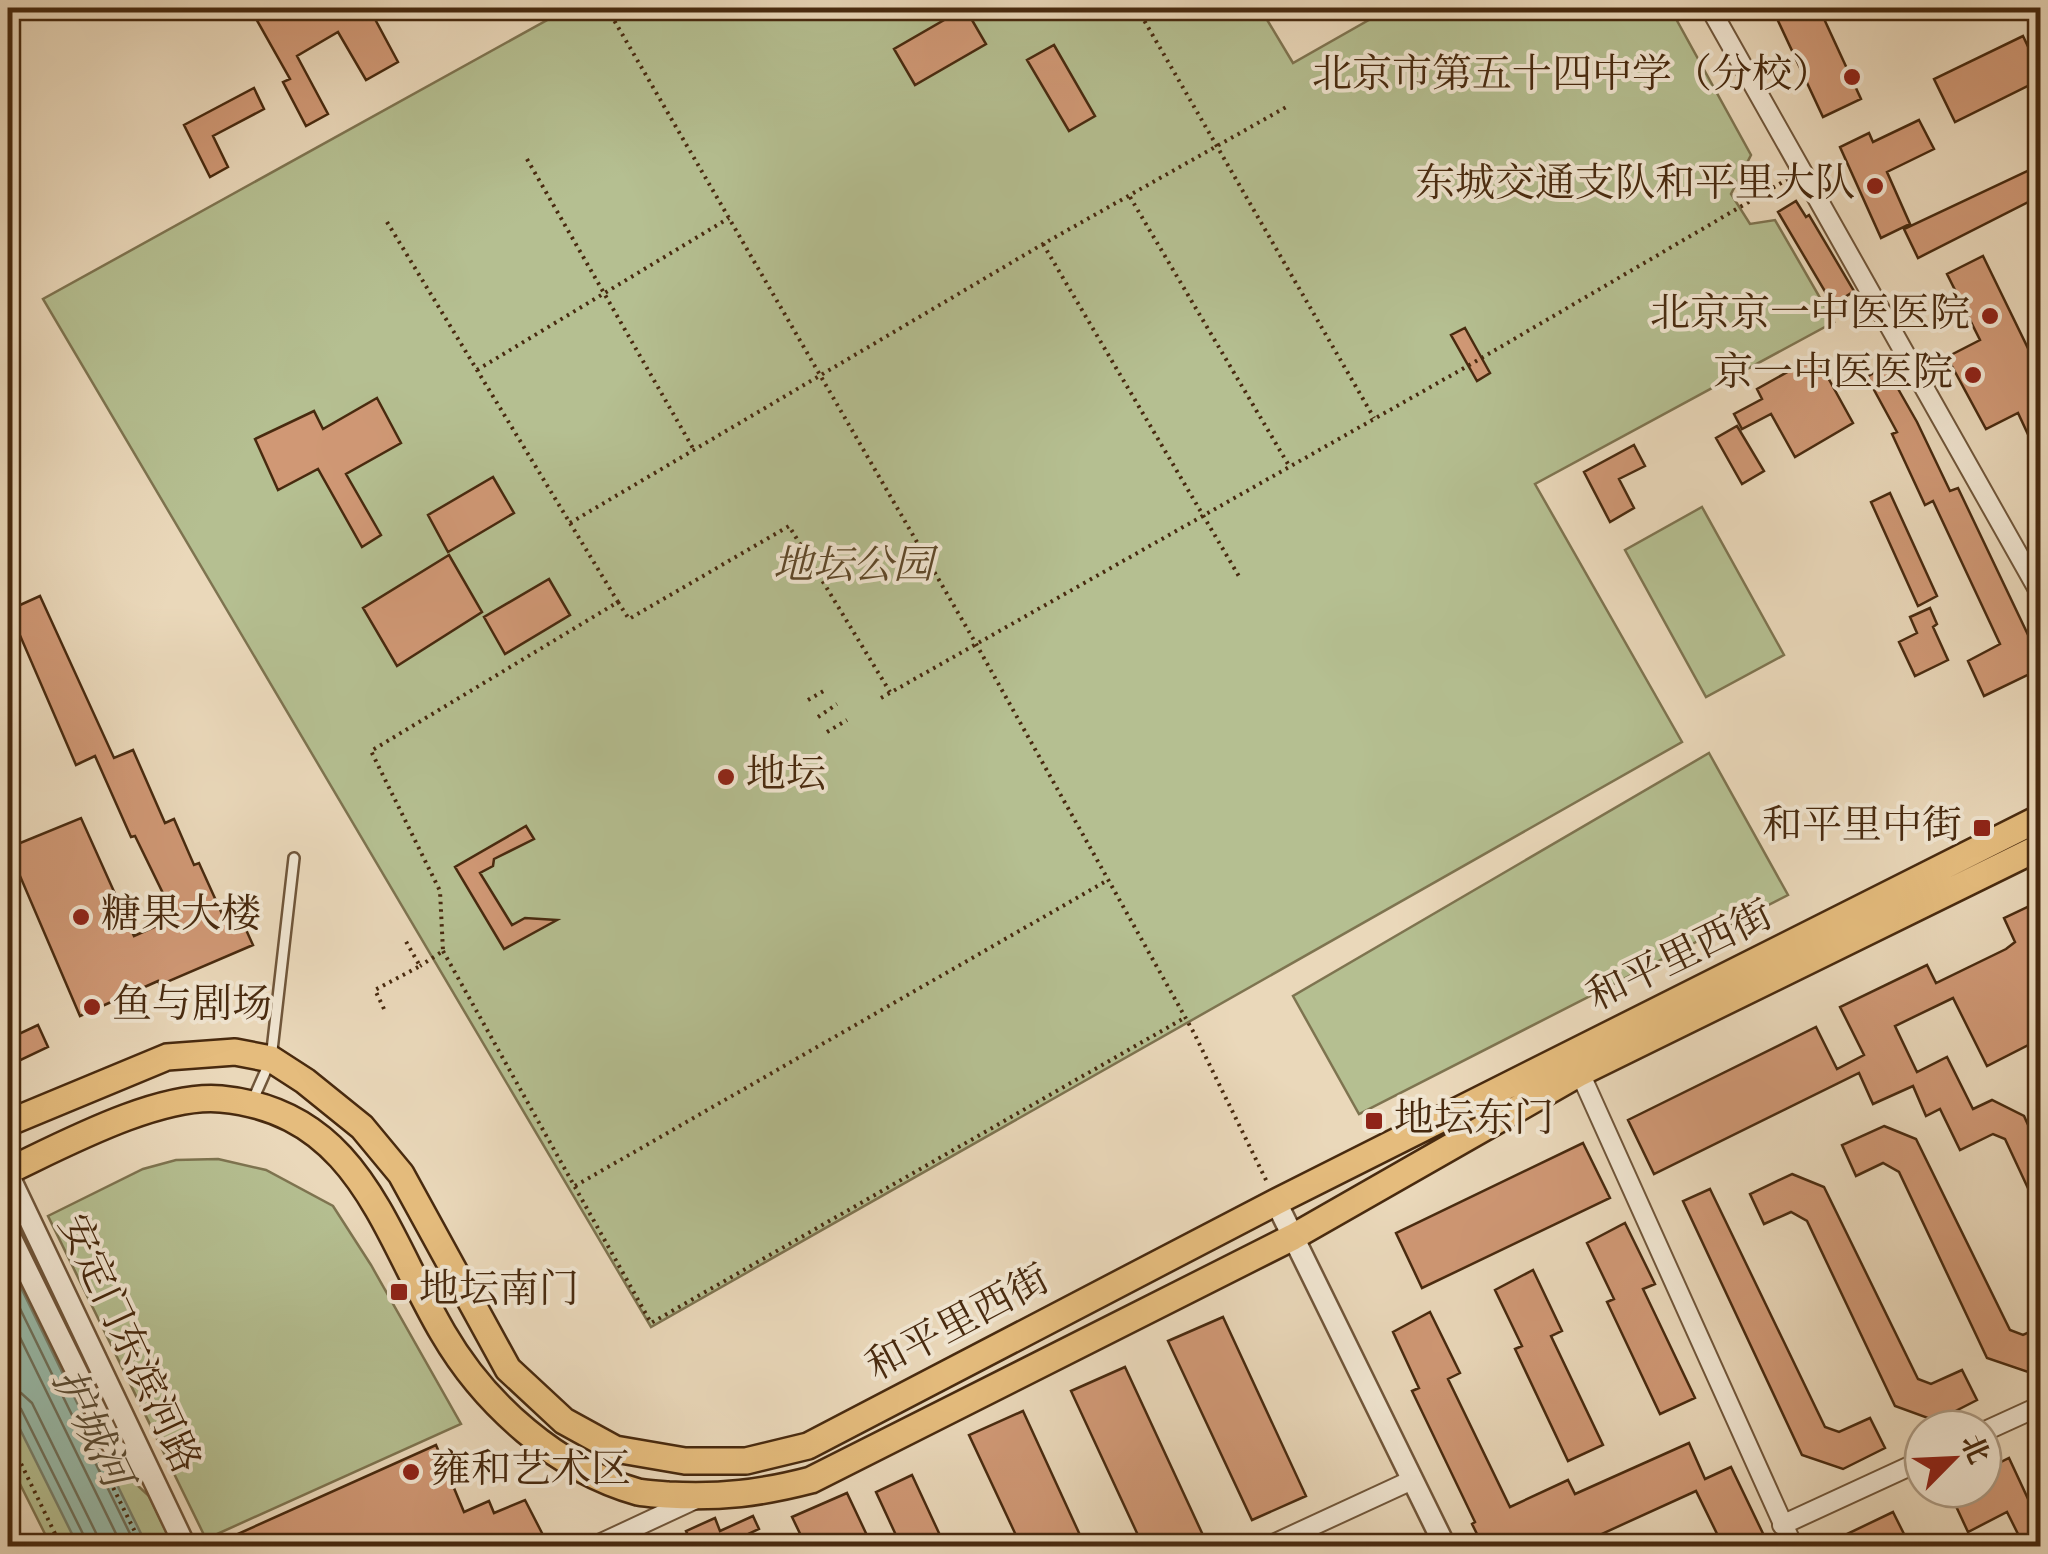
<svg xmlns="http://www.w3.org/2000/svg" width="2048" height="1554" font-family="Vollkorn,'Noto Serif SC',serif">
<rect width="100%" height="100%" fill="#ead8ba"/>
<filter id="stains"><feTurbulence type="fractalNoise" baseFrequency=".002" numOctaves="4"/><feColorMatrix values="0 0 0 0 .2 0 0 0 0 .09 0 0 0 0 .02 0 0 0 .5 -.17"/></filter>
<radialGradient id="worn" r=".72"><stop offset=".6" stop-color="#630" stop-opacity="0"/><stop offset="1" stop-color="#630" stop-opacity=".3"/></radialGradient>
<!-- green -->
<path fill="#b5bf91" stroke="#7e7450" stroke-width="2.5" d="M 569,8 L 1260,8 L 1293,63 L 1390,8 L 1670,8 L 1751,155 L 1731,194 L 1750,224 L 1775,220 L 1834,322 L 1535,484 L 1682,742 L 651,1327 L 43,299 Z
M 1702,507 L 1784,655 L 1706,697 L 1625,550 Z
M 1709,753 L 1788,895 L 1359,1114 L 1293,996 Z
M 218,1159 L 266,1170 L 333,1206 L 371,1265 L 461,1424 L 206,1539 L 48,1216 L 143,1169 L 176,1160 Z
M 8,1249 L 111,1461 L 149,1496 L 173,1546 L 51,1546 L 8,1460 Z"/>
<!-- water -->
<path fill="#9ba" stroke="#79816c" stroke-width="2.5" d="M 8,1261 L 147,1546 L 78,1546 L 8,1405 Z"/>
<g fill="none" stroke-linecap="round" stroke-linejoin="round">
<!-- shore -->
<path stroke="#70725c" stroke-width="2.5" d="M 8,1284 L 136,1546
M 8,1313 L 122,1546
M 8,1391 L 21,1393 L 32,1403 L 96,1533 L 98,1546
M 8,1403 L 21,1409 L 85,1538 L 86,1546"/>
</g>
<!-- building -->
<path fill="#d09875" stroke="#482a0f" stroke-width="2.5" d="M 250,8 L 369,8 L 398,62 L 366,80 L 338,32 L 297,56 L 328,114 L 306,126 L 283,82 L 290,79 Z
M 965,8 L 986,44 L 915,85 L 894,49 Z
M 1772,8 L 1819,8 L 1861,99 L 1823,117 Z
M 2023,36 L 2040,72 L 2040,80 L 1955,122 L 1934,79 Z
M 1054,45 L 1095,116 L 1069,131 L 1027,60 Z
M 254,88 L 264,109 L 213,136 L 228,167 L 210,177 L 184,125 Z
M 1919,120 L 1934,149 L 1887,172 L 1910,224 L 1881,238 L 1840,147 L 1869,133 L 1873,142 Z
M 2040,165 L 2040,196 L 1918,258 L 1904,229 Z
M 1796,201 L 1806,217 L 1809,215 L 1854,291 L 1833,305 L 1778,212 Z
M 1983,256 L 2040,373 L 2040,460 L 2018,413 L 1986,429 L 1947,357 L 1980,340 L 1947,274 Z
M 1465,328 L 1490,373 L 1477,381 L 1451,335 Z
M 1816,356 L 1853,423 L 1795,457 L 1771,414 L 1742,429 L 1734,414 L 1762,399 L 1757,389 Z
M 1885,366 L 1917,422 L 1950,491 L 1958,488 L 2040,660 L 2040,669 L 1984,696 L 1968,661 L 2000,644 L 1933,501 L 1925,505 L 1892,434 L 1897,432 L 1867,377 Z
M 377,398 L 401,443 L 346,474 L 381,535 L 362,547 L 318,469 L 278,490 L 255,439 L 314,411 L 323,429 Z
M 1737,426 L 1764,471 L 1742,484 L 1716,438 Z
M 1634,445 L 1645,466 L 1619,479 L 1634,508 L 1610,522 L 1584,472 Z
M 493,477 L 514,513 L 448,552 L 428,515 Z
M 1890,493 L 1937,596 L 1918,606 L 1871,502 Z
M 449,555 L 482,612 L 397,666 L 363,608 Z
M 549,579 L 570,615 L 505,654 L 484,617 Z
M 40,596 L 114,758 L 133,750 L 165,823 L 174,819 L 194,865 L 199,863 L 223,916 L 237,910 L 253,945 L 160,985 L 158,981 L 80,1016 L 8,848 L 81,818 L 134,936 L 175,918 L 135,836 L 131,837 L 95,756 L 76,765 L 9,610 Z
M 1930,608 L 1937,624 L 1933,627 L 1948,660 L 1915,676 L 1899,642 L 1917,633 L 1910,617 Z
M 526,826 L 534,839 L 494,859 L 493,866 L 480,873 L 512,925 L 525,918 L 557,920 L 504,949 L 455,867 Z
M 2040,901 L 2040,1039 L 1987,1066 L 1953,998 L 1895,1026 L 1917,1072 L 1947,1057 L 1973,1109 L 1992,1100 L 2024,1116 L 2040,1151 L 2040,1214 L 2005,1139 L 1993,1134 L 1960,1150 L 1940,1109 L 1926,1116 L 1913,1086 L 1873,1104 L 1859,1073 L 1654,1174 L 1628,1120 L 1816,1027 L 1837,1069 L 1864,1055 L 1840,1007 L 1927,965 L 1936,983 L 2006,949 L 2015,942 L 2004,918 Z
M 38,1025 L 48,1047 L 8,1066 L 8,1039 Z
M 1884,1126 L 1916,1139 L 2010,1330 L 2023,1335 L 2040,1327 L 2040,1366 L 2028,1372 L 1987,1358 L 1899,1172 L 1883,1163 L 1856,1176 L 1842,1145 Z
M 1583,1143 L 1610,1198 L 1422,1288 L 1396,1233 Z
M 1792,1174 L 1824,1187 L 1918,1379 L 1931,1384 L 1962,1370 L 1977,1400 L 1936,1421 L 1895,1406 L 1807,1221 L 1791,1212 L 1764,1224 L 1750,1194 Z
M 1710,1189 L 1825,1427 L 1839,1432 L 1870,1418 L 1885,1448 L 1843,1469 L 1802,1455 L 1683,1201 Z
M 1625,1223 L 1655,1284 L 1643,1289 L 1695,1398 L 1660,1414 L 1607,1302 L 1614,1299 L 1587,1243 Z
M 1533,1270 L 1562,1331 L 1551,1336 L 1603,1445 L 1568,1461 L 1515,1349 L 1522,1346 L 1495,1290 Z
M 1430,1312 L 1460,1373 L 1448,1379 L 1510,1507 L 1568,1480 L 1575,1494 L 1689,1443 L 1705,1479 L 1731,1467 L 1769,1546 L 1723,1546 L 1696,1491 L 1595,1537 L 1599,1546 L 1483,1546 L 1472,1524 L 1475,1522 L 1412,1391 L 1419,1388 L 1393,1332 Z
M 1223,1317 L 1306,1496 L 1252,1520 L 1168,1341 Z
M 1125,1367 L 1208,1546 L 1143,1546 L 1071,1391 Z
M 1023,1411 L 1085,1546 L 1021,1546 L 969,1435 Z
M 436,1445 L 464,1512 L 489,1501 L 494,1513 L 525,1500 L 543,1535 L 517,1546 L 396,1546 L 392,1537 L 369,1546 L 211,1546 Z
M 2009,1458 L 2029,1501 L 2040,1495 L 2040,1546 L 2024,1546 L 2007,1512 L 1968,1532 L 1948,1489 L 1983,1489 L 1983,1471 Z
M 912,1475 L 945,1546 L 901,1546 L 876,1492 Z
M 847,1493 L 872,1546 L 806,1546 L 792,1517 Z
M 1893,1512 L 1910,1546 L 1822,1546 Z
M 753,1516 L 759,1529 L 723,1546 L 693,1546 L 686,1531 L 715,1518 L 720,1531 Z"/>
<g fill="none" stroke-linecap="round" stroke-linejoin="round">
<defs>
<path id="service" d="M 252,1102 L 271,1059 L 294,858"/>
<path id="minor" d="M 1710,8 L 2040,593
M 1580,1073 L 1793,1546
M 1983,1432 L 2040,1406
M 1782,1525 L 1923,1460
M 595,1546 L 698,1498
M 1269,1546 L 1412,1480"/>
<path id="tertiary" d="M 8,1174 L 185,1546
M 1276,1202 L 1445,1546
M 8,1232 L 115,1450 L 145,1467"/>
<path id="primary" d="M 8,1123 L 167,1057 L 235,1052 L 271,1059 L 305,1081 L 362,1127 L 401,1174 L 508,1369 L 564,1421 L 615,1449 L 685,1461 L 746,1461 L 808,1446 L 1276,1202 L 2040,818
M 8,1171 C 63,1145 159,1093 221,1099 C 359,1112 384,1233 443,1333 C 485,1405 557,1469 638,1492 C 648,1494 659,1494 668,1495 C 720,1498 761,1493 811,1480 L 1293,1237 L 1580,1073 L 2040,847"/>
</defs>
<!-- service casing -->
<use href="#service" stroke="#70563a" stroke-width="14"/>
<!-- minor casing -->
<use href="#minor" stroke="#70563a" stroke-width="22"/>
<!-- tertiary casing -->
<use href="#tertiary" stroke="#70563a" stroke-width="25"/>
<!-- primary casing -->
<use href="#primary" stroke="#482a0f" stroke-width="30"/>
<!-- path -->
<path stroke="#482a0f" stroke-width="4" stroke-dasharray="2.5 5" stroke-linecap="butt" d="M 607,8 L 975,642 L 1194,1033 L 1268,1184
M 1137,8 L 1374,418
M 527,159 L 694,450
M 1130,197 L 1288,464
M 387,222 L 618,602 L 371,751 L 440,891 L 443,951 L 420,966
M 1043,244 L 1240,578
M 477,370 L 729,218
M 570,523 L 1043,244 L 1288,106
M 618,602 L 629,619 L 789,526 L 890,692
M 881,698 L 1473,363 L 1788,179
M 808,700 L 827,689
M 818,717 L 837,704
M 827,732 L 847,720
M 443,951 L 651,1323 L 1186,1017
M 384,1009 L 375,990 L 420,966 L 404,938
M 575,1186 L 1108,880
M 8,1278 L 17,1296
M 8,1437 L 61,1546
M 100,1461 L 142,1546
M 8,1521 L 21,1546"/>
<!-- service -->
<use href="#service" stroke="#f1e6d2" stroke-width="9"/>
<!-- minor -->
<use href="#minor" stroke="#f1e6d2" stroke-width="18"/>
<!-- tertiary -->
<use href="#tertiary" stroke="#f1e6d2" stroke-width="20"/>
<!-- primary -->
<use href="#primary" stroke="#e5bc7d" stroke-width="25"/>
</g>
<!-- markers -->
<g fill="#8f2418" stroke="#f1e6d2" stroke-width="4">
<circle cx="1852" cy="77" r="10"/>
<circle cx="1875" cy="186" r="10"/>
<circle cx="1990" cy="316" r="10"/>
<circle cx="1973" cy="375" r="10"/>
<circle cx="726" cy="777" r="10"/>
<rect x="1972" y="818" width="20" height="20" rx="5"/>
<circle cx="81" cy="917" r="10"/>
<circle cx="92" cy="1007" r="10"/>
<rect x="1364" y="1111" width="20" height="20" rx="5"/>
<rect x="389" y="1282" width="20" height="20" rx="5"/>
<circle cx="411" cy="1472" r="10"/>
</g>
<g text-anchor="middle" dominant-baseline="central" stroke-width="8" stroke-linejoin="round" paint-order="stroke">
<!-- poi labels -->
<g font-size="40" fill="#482a0f" stroke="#f1e6d2" text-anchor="start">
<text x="1832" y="77" text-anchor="end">北京市第五十四中学（分校）</text>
<text x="1855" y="186" text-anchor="end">东城交通支队和平里大队</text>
<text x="1970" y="316" text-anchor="end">北京京一中医医院</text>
<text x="1953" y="375" text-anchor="end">京一中医医院</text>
<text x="746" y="777">地坛</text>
<text x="1962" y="828" text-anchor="end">和平里中街</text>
<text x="101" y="917">糖果大楼</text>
<text x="112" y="1007">鱼与剧场</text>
<text x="1394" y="1121">地坛东门</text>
<text x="419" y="1292">地坛南门</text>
<text x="431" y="1472">雍和艺术区</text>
</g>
<!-- park labels -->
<g font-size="40" font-style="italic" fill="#5e4829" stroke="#f1e6d2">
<text x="853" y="568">地坛公园</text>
</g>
<!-- street labels -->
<g font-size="40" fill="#482a0f" stroke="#f1e6d2">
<text transform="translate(1681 958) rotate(-26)">和平里西街</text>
<text transform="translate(959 1325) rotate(-28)">和平里西街</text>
<text transform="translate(127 1345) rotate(65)">安定门东滨河路</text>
</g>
<!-- water labels -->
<g font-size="42" font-style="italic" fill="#5c4e36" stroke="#f1e6d2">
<text transform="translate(89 1429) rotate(64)">护城河</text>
</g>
</g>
<!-- margin -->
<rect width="2048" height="1554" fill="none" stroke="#ead8ba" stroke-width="40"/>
<rect x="10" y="10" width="2028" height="1534" fill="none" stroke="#482a0f" stroke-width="5"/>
<rect x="20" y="20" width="2008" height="1514" fill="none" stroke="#482a0f" stroke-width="2.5"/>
<!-- north arrow -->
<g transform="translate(1953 1459) rotate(66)"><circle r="48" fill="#f1e6d2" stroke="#ad9b84" stroke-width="2.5"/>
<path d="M0-8L18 38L0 25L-18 38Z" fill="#8f2418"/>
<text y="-15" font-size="28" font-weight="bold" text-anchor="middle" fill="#482a0f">北</text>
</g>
<rect width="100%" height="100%" filter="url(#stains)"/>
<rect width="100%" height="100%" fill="url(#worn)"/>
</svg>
